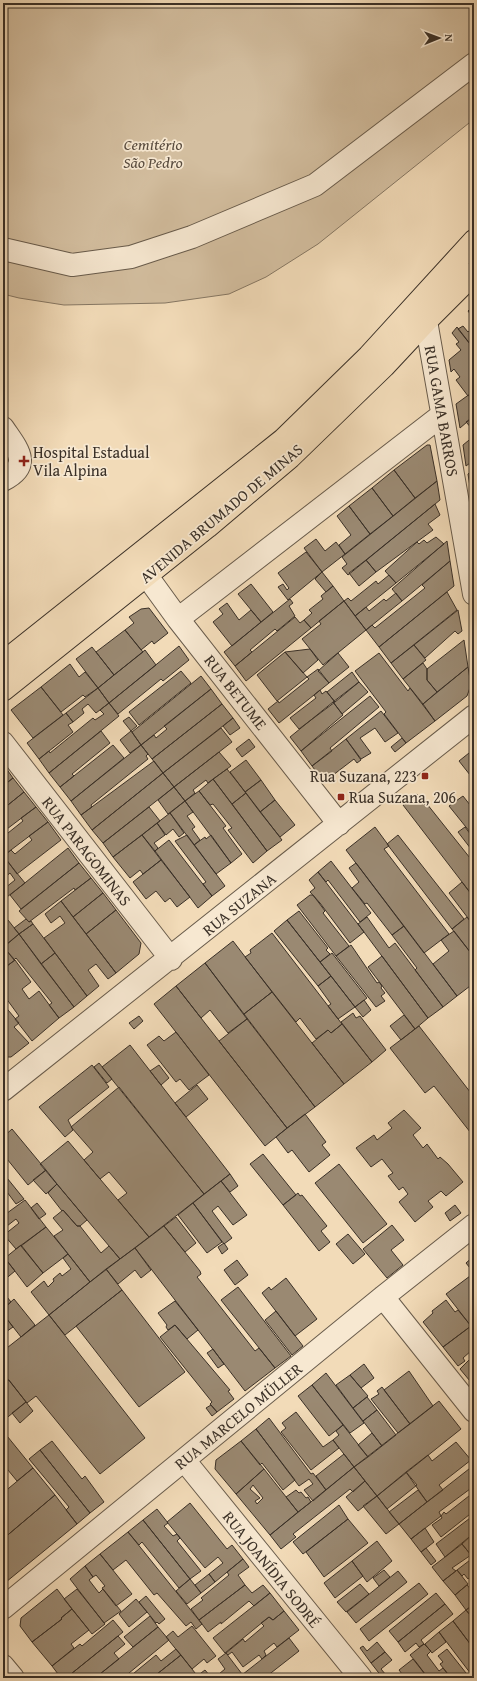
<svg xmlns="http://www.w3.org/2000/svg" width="477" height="1681" font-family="'Gentium Book Plus',serif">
<rect width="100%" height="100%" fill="#f2dbb8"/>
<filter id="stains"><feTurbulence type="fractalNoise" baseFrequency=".005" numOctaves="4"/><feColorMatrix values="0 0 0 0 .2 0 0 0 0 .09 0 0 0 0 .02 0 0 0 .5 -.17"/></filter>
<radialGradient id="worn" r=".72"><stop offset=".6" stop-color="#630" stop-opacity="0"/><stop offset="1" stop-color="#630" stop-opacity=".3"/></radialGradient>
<!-- green -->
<path fill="#d3be9f" stroke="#867763" d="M 3,3 L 474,3 L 474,119 L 318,244 L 266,277 L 229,294 L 165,303 L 64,305 L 19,298 L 3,294 Z"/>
<!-- building -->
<path fill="#9a8972" stroke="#3a3027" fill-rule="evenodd" d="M 474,305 L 474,319 L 468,311 Z
M 463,326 L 468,332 L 474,326 L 474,349 L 458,329 Z
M 457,327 L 474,349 L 474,391 L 468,396 L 456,380 L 460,377 L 454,369 L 451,372 L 449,360 L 461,350 L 456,344 L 459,342 L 452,333 Z
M 474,391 L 474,416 L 460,428 L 456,404 Z
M 474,416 L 474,431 L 466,422 Z
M 474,436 L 474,460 L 466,466 L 463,445 Z
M 427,445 L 430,445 L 437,481 L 415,498 L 394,470 Z
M 474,468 L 474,490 L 471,493 L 468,474 Z
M 394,470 L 415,498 L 393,516 L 372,488 Z
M 437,481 L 440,500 L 348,575 L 342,568 L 347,564 L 342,557 Z
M 372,488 L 393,516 L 370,534 L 349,506 Z
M 435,504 L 440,515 L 428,524 L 433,530 L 376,572 L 366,560 Z
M 349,506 L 370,534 L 345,554 L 339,545 L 351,535 L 337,516 Z
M 436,537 L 444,544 L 396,583 L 385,571 L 417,542 L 419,544 L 424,540 L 427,543 Z
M 316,539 L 325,551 L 336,542 L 345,554 L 322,572 L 304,548 Z
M 447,541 L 450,561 L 402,601 L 392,589 Z
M 306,552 L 322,572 L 288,600 L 278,587 L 283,584 L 287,590 L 289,588 L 278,573 Z
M 366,560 L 376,572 L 359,586 L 349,573 Z
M 450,561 L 454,586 L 379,647 L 366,630 L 372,625 L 375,628 L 425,588 L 422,585 Z
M 322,572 L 333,586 L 326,592 L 315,579 Z
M 389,575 L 396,583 L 355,616 L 344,601 L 348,598 L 351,601 L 376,581 L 378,584 Z
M 251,584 L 273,612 L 261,622 L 238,594 Z
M 333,586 L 344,601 L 311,628 L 304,620 L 312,613 L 309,610 L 323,599 L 321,596 Z
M 447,592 L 457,610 L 391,663 L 379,647 Z
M 396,593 L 402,601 L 366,630 L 355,616 L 366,607 L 369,611 L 384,599 L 386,601 Z
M 290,599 L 293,603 L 289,606 L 295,616 L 277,631 L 275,629 L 250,650 L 252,652 L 235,666 L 224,652 Z
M 344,601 L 366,630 L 323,665 L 302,639 L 321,624 L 319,621 Z
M 227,603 L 239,620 L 251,610 L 261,622 L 232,646 L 213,622 L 223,614 L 219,609 Z
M 149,608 L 168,633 L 154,644 L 152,641 L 141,650 L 125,630 L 134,623 L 129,617 L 141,609 Z
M 458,610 L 462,631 L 458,634 L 455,631 L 425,658 L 414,645 Z
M 295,617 L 300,623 L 304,620 L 311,628 L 246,681 L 235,666 Z
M 125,630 L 143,652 L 114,675 L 96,652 Z
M 464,640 L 468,667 L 437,692 L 427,680 L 427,669 Z
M 414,645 L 426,660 L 403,679 L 391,663 Z
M 179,646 L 189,660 L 163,681 L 161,679 L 118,714 L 109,703 Z
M 92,647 L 114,675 L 98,688 L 76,659 Z
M 310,649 L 318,660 L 303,673 L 285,652 Z
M 145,650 L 156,665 L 109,703 L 98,688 Z
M 285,652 L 307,677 L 277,701 L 257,675 Z
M 338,653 L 349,667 L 329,683 L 318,671 Z
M 379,653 L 408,691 L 410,688 L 435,721 L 406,743 L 384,714 L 386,712 L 355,671 Z
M 423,663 L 427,669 L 427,680 L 437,692 L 423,704 L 403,679 Z
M 70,664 L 79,677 L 85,672 L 98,688 L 85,697 L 83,695 L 61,712 L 41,687 Z
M 468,667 L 471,685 L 467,696 L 435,721 L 423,704 Z
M 318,669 L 329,683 L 279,723 L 268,709 L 278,701 L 279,703 L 309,679 L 307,677 Z
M 181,671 L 191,683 L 139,725 L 129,712 Z
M 352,672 L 359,682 L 335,702 L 327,692 Z
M 201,676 L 211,689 L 141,745 L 132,732 Z
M 359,682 L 368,692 L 342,714 L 333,702 Z
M 41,687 L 63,715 L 33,738 L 11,710 Z
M 98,688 L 109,703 L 96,713 L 88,704 L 82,709 L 84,713 L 73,722 L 66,713 Z
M 211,689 L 222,704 L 152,759 L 141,745 L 154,735 L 156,738 L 167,729 L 164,726 Z
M 320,690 L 322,694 L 326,691 L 335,702 L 299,729 L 290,718 L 316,698 L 314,695 Z
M 370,696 L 379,707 L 330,748 L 332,751 L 312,766 L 301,751 Z
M 333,702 L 343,715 L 301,751 L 290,737 Z
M 109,703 L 119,716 L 49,773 L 39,759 L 49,751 L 50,753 L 93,718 L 95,720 L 104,714 L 100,710 Z
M 222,704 L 233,718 L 163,773 L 152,759 Z
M 381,711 L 398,733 L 385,742 L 375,728 L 360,738 L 371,753 L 361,759 L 346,739 Z
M 66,713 L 73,722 L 68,725 L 73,732 L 39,759 L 27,743 Z
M 129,717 L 137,726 L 131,731 L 123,721 Z
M 233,718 L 240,728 L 230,735 L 223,726 Z
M 221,728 L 232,742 L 174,787 L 163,773 Z
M 101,731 L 110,743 L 72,774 L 74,776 L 60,787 L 49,773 Z
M 131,731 L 141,745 L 130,753 L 120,740 Z
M 402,738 L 406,743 L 395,752 L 391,747 Z
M 249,739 L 255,747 L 242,757 L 236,749 Z
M 346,739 L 361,760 L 357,763 L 354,759 L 324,782 L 312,766 Z
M 113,745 L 124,758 L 71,801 L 60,787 Z
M 141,745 L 148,754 L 146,756 L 148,759 L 91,805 L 92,807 L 81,815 L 71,801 Z
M 474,749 L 474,780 L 459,761 Z
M 219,752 L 231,766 L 208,783 L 206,780 L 193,790 L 195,793 L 185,801 L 174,787 Z
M 246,760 L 261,780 L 245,792 L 230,772 Z
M 154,761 L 163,773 L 92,830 L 81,815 Z
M 3,764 L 13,778 L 3,786 Z
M 227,769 L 246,793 L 232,804 L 213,779 Z
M 163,773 L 174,787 L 103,843 L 92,830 Z
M 13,778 L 24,792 L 3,809 L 3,786 Z
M 213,779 L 267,851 L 253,863 L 228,830 L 232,828 L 213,804 L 210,805 L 199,791 Z
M 261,780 L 275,800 L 260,812 L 245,792 Z
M 174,787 L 185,801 L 168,814 L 158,800 Z
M 199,791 L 226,826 L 223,828 L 242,854 L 231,863 L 185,801 Z
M 24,792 L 36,807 L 3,832 L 3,809 Z
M 246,793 L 282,840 L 267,851 L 232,804 Z
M 417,794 L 425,805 L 427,804 L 474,863 L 474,887 L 469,891 L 403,805 Z
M 463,796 L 474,810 L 474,837 L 449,806 Z
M 275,800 L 295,825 L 280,837 L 260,812 Z
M 185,801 L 193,812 L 187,816 L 195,827 L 192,829 L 200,840 L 194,845 L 170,813 Z
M 36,807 L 48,822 L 3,856 L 3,837 L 23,821 L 21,818 Z
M 149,807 L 160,821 L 113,857 L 103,843 Z
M 170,813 L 184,833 L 179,837 L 173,829 L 166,835 L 157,823 Z
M 48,822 L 61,840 L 17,874 L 4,856 L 11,850 L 15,854 L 32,840 L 29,836 Z
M 157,823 L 165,835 L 154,843 L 158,848 L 155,851 L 142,835 Z
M 375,827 L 389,846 L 384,849 L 449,934 L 424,953 L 346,850 Z
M 465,827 L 474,839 L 474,846 L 471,849 L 458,832 Z
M 142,835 L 161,860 L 143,874 L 140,870 L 130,878 L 113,857 Z
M 187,835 L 225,886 L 212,896 L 203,884 L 206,882 L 175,841 Z
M 211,835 L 231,863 L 216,874 L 194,845 L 205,837 L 206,839 Z
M 398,835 L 464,919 L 452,929 L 387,844 Z
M 169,840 L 212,896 L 198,908 L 155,851 Z
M 68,848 L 79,863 L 21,909 L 10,895 Z
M 3,856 L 25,883 L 3,900 L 3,886 L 5,888 L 15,880 L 10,873 L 3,879 Z
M 161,860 L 190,897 L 177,907 L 170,898 L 165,902 L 156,891 L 146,899 L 133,882 Z
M 331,861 L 371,913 L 360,922 L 328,880 L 326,882 L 318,872 Z
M 79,863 L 91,878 L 75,890 L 74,888 L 29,922 L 19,911 Z
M 356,863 L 404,926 L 392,935 L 367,903 L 365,904 L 352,888 L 359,882 L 349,868 Z
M 318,872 L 364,932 L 350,943 L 320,903 L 310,892 L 315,888 L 309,880 Z
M 91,878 L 103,893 L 73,917 L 61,901 Z
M 462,882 L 474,898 L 474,926 L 449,893 Z
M 103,893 L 116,910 L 86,934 L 73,917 Z
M 310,895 L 313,895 L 325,911 L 323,913 L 349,946 L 336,956 L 297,905 Z
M 61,901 L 116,973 L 108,979 L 96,964 L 88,970 L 99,986 L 87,996 L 44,938 L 65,923 L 60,916 L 51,923 L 45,914 Z
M 116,910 L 141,943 L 139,954 L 116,973 L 86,934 Z
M 299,911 L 328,948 L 326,950 L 330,954 L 320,962 L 287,920 Z
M 367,917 L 389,948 L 395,943 L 443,1007 L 428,1018 L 358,924 Z
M 467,917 L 474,926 L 474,957 L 452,929 Z
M 26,919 L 29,922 L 31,921 L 33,924 L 19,934 L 14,928 Z
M 8,920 L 19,934 L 3,947 L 3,924 Z
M 287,920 L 331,976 L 318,986 L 274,931 Z
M 33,924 L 55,953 L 41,964 L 19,934 Z
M 404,926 L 457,996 L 443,1007 L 415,970 L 417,968 L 392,935 Z
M 454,931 L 474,957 L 474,983 L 457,996 L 433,964 L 449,951 L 441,940 Z
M 272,933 L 342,1024 L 331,1033 L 328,1030 L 316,1039 L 300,1018 L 296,1022 L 245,957 L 251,953 L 250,950 Z
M 19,934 L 74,1007 L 59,1018 L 49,1005 L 52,1003 L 16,958 L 14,960 L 4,947 Z
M 233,941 L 272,992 L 244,1014 L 205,963 Z
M 351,945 L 377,983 L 379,982 L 382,986 L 381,988 L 385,993 L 381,996 L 385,1001 L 376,1007 L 336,956 Z
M 3,947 L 15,960 L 3,969 Z
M 55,953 L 87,996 L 74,1007 L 41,964 Z
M 332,953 L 367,998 L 355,1007 L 320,962 Z
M 382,956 L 428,1018 L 415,1029 L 368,967 Z
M 15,960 L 31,982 L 22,989 L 29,999 L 39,991 L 59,1018 L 32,1041 L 15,1019 L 19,1016 L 3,994 L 3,969 Z
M 205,963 L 247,1019 L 228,1033 L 210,1010 L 201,1018 L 176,986 Z
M 331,976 L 355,1007 L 338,1019 L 328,1006 L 331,1004 L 318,986 Z
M 176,986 L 287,1128 L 265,1146 L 154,1004 Z
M 272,992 L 344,1084 L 315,1107 L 244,1014 Z
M 364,1000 L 371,1010 L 363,1017 L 355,1007 Z
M 3,1004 L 19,1023 L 14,1027 L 29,1043 L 11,1057 L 3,1057 Z
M 353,1013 L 356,1018 L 360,1016 L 386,1050 L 372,1062 L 341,1022 Z
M 404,1015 L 415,1029 L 401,1040 L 390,1026 Z
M 139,1016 L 143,1021 L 134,1029 L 129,1023 Z
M 247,1019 L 315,1107 L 287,1128 L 219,1041 Z
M 342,1024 L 372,1062 L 344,1084 L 312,1043 L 328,1030 L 331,1033 Z
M 419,1026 L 474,1097 L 474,1137 L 434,1086 L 425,1093 L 390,1048 Z
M 176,1032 L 209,1075 L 189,1090 L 180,1079 L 176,1082 L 147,1045 L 159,1036 L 164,1041 Z
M 130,1045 L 230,1174 L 204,1194 L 102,1067 Z
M 99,1063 L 112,1079 L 107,1083 L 94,1067 Z
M 92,1065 L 109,1087 L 68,1120 L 73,1130 L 65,1137 L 39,1107 Z
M 159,1065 L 169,1078 L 161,1085 L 150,1071 Z
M 197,1085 L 208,1099 L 186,1117 L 175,1103 Z
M 119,1087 L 204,1194 L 149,1237 L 118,1200 L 127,1193 L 109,1172 L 100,1179 L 84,1160 L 93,1152 L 71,1127 Z
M 404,1110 L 421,1128 L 413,1135 L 423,1148 L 427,1144 L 438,1159 L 440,1157 L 448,1164 L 463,1182 L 446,1196 L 441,1191 L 428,1201 L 433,1207 L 415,1222 L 399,1202 L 408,1194 L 403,1187 L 399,1190 L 388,1176 L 393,1173 L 382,1159 L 371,1167 L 356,1148 L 374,1135 L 377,1140 L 392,1128 L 388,1123 Z
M 305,1114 L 326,1142 L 322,1145 L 330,1155 L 309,1172 L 292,1150 L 288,1153 L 276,1137 Z
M 12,1129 L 46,1170 L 28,1185 L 3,1154 L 3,1137 Z
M 68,1141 L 149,1237 L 120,1259 L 40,1164 Z
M 263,1154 L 296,1195 L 283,1205 L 250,1164 Z
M 339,1164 L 387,1224 L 363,1243 L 315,1183 Z
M 46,1170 L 57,1184 L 46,1194 L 33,1180 Z
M 3,1173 L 24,1199 L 16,1204 L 7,1192 L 3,1195 Z
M 230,1174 L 238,1186 L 230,1192 L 221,1181 Z
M 221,1181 L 247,1215 L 233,1225 L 218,1206 L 212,1211 L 232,1238 L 224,1244 L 193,1203 Z
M 57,1184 L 87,1220 L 80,1226 L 77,1226 L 63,1210 L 62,1211 L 48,1193 Z
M 298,1193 L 300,1196 L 302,1195 L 327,1226 L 321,1231 L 330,1242 L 319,1251 L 283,1205 Z
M 25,1200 L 46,1227 L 16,1249 L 4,1235 L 19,1223 L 16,1219 L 7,1226 L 3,1220 L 3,1216 Z
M 37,1203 L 46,1214 L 39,1219 L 31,1208 Z
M 193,1203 L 222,1242 L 207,1253 L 178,1215 Z
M 455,1205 L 461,1213 L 450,1221 L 445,1213 Z
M 63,1210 L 77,1226 L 80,1226 L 101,1253 L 109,1246 L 120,1259 L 90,1282 L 54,1236 L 63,1230 L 53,1218 Z
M 176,1217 L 196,1243 L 185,1252 L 164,1226 Z
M 392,1225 L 404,1240 L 391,1250 L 403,1265 L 387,1278 L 363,1249 Z
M 164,1226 L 200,1271 L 201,1274 L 197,1277 L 255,1351 L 259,1348 L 275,1368 L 245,1391 L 135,1248 Z
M 46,1227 L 68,1254 L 43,1273 L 21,1246 Z
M 348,1234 L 365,1254 L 353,1264 L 336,1244 Z
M 224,1243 L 228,1249 L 222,1254 L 218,1247 Z
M 21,1245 L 43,1273 L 27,1287 L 5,1258 Z
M 135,1248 L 151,1270 L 141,1278 L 135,1270 L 118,1284 L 106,1269 Z
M 68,1254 L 90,1282 L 49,1315 L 31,1292 L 44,1281 L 48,1287 L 54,1281 L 53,1279 L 60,1273 L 62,1276 L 71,1269 L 63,1258 Z
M 3,1256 L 15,1271 L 3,1281 Z
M 474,1256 L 474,1273 L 466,1263 Z
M 237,1260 L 248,1275 L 235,1285 L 224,1270 Z
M 106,1269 L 122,1290 L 65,1335 L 49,1315 Z
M 474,1273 L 474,1324 L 471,1326 L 446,1294 Z
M 286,1278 L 317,1319 L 295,1336 L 262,1293 L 269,1287 L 271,1290 Z
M 238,1287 L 291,1356 L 275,1368 L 221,1300 Z
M 122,1290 L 185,1372 L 139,1407 L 76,1326 Z
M 3,1292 L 11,1302 L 3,1309 Z
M 14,1299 L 35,1325 L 21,1337 L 3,1314 L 3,1309 Z
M 446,1300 L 455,1312 L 458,1310 L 471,1326 L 443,1347 L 423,1322 L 433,1313 L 432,1311 Z
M 175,1301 L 198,1330 L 187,1339 L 175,1325 L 168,1330 L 166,1327 L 167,1325 L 158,1313 Z
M 276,1311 L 303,1346 L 292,1355 L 265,1320 Z
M 3,1314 L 13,1327 L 3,1334 Z
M 49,1315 L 145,1438 L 100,1474 L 36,1396 L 27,1403 L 3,1373 L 3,1351 Z
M 175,1325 L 230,1390 L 228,1391 L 234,1399 L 217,1412 L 210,1404 L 212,1402 L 160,1337 Z
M 471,1326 L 474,1330 L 474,1353 L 472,1350 L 463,1358 L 465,1361 L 458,1366 L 443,1347 Z
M 213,1349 L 224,1364 L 218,1368 L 207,1353 Z
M 474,1355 L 474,1377 L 470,1381 L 460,1369 Z
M 364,1364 L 374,1378 L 361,1388 L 350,1375 Z
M 409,1371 L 433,1406 L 410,1424 L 384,1390 Z
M 326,1373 L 364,1423 L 350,1433 L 312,1385 Z
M 350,1375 L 368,1396 L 353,1408 L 336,1385 Z
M 9,1380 L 26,1402 L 3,1421 L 3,1385 Z
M 312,1385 L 343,1425 L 329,1436 L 298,1396 Z
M 382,1387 L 410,1424 L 398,1433 L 371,1399 L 379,1394 L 377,1391 Z
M 367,1397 L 377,1410 L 363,1421 L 353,1408 Z
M 439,1401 L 461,1429 L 377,1496 L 354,1467 Z
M 26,1402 L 33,1411 L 20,1423 L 12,1413 Z
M 211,1405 L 217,1412 L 212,1416 L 206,1408 Z
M 377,1410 L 396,1435 L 382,1446 L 363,1421 Z
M 296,1412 L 323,1447 L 333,1440 L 339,1448 L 311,1470 L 281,1432 L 286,1428 L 282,1423 Z
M 269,1418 L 311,1474 L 313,1473 L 326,1490 L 313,1501 L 304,1490 L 313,1484 L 309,1479 L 299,1486 L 256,1429 Z
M 343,1425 L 368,1457 L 354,1467 L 333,1440 L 339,1435 L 336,1431 Z
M 256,1429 L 295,1480 L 283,1490 L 262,1463 L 260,1465 L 241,1441 Z
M 3,1431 L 33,1468 L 17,1481 L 3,1464 Z
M 372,1433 L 382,1446 L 368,1457 L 358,1445 Z
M 52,1441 L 82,1479 L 85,1476 L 104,1502 L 90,1513 L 40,1450 Z
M 241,1441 L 264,1469 L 236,1494 L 215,1469 L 216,1460 Z
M 456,1442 L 471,1460 L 439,1485 L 443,1490 L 427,1502 L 406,1472 L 428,1455 L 432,1461 Z
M 40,1450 L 90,1513 L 77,1524 L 66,1510 L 69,1507 L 29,1459 Z
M 344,1454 L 354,1467 L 326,1490 L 316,1476 Z
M 474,1465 L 474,1486 L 439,1512 L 441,1516 L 411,1539 L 399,1524 Z
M 354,1467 L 365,1481 L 353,1492 L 350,1489 L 293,1534 L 296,1537 L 281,1549 L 270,1535 Z
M 33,1468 L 55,1495 L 3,1539 L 3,1493 Z
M 264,1469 L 298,1512 L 270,1535 L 236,1494 ZM 253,1485 L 263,1498 L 257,1504 L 255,1501 L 260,1498 L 250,1489 Z
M 406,1472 L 417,1485 L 387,1509 L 377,1496 Z
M 365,1481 L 377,1496 L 358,1511 L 346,1497 Z
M 296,1490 L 299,1493 L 301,1492 L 306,1498 L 308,1497 L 311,1502 L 298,1512 L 286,1497 Z
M 418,1490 L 427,1502 L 399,1524 L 389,1512 Z
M 474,1492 L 474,1511 L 441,1537 L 432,1525 L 442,1518 L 441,1516 L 444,1512 L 446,1514 Z
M 55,1495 L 77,1524 L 6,1582 L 3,1578 L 3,1539 Z
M 377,1496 L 399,1524 L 386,1534 L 363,1506 Z
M 190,1503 L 227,1549 L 232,1545 L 243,1559 L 215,1582 L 209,1574 L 223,1563 L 218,1557 L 205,1568 L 167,1522 Z
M 339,1505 L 348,1519 L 303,1554 L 293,1542 Z
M 157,1509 L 168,1523 L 164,1526 L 173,1536 L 177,1534 L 180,1538 L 177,1541 L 201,1571 L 190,1579 L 143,1520 Z
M 474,1515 L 474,1533 L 445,1557 L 436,1544 Z
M 348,1519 L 368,1543 L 324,1577 L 306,1552 Z
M 143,1520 L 190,1579 L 179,1588 L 142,1542 L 139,1545 L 128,1532 Z
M 425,1528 L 434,1542 L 421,1552 L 411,1539 Z
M 128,1532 L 202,1624 L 196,1629 L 191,1622 L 186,1626 L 157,1593 L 154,1595 L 126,1560 L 113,1570 L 100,1554 Z
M 474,1533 L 474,1552 L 471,1555 L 462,1544 Z
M 377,1541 L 392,1561 L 367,1582 L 352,1561 Z
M 462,1544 L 471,1555 L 452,1568 L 456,1571 L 443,1581 L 432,1567 Z
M 426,1548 L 436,1561 L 431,1565 L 421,1552 Z
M 100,1554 L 132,1594 L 116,1606 L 102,1588 L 105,1586 L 96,1575 L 93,1577 L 85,1566 Z
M 474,1557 L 474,1574 L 468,1579 L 464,1574 L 462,1576 L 457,1570 Z
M 243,1559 L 249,1567 L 238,1575 L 245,1585 L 199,1620 L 191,1609 L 203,1600 L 201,1598 L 229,1575 L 227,1572 Z
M 352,1561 L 363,1576 L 335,1598 L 324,1583 Z
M 85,1566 L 93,1577 L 89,1580 L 99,1593 L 103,1589 L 121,1611 L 104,1623 L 70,1579 Z
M 384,1570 L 390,1577 L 379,1586 L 373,1578 Z
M 457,1570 L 468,1584 L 455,1595 L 443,1581 Z
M 398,1571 L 407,1582 L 356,1623 L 347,1612 Z
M 209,1574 L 215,1582 L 201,1593 L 195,1585 Z
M 190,1579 L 201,1593 L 187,1604 L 176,1591 Z
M 419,1583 L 428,1594 L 369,1641 L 360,1629 Z
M 360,1584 L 369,1594 L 346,1612 L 337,1602 Z
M 245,1585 L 252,1593 L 263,1585 L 270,1593 L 254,1606 L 249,1601 L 221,1624 L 221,1622 L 208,1632 L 199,1620 Z
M 467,1585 L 474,1593 L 474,1604 L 466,1610 L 455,1595 Z
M 57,1589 L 72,1609 L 61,1618 L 62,1619 L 32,1642 L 20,1626 L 21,1618 Z
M 77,1589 L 105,1624 L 92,1634 L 64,1599 Z
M 270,1593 L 284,1611 L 273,1620 L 269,1617 L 225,1653 L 213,1638 Z
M 436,1593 L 445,1604 L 398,1642 L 389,1631 Z
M 146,1596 L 165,1619 L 159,1624 L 157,1622 L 156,1623 L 139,1602 Z
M 136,1599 L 147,1612 L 129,1627 L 119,1614 Z
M 445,1604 L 453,1614 L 421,1640 L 424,1644 L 419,1647 L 416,1643 L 405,1652 L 398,1642 Z
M 474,1604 L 474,1620 L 466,1610 Z
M 72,1609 L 89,1630 L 71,1644 L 74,1648 L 52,1666 L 32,1642 L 62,1619 L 61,1618 Z
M 466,1610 L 474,1620 L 473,1624 L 474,1643 L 471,1645 L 453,1621 Z
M 284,1611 L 299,1630 L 277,1647 L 274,1643 L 264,1651 L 266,1655 L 262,1659 L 259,1655 L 243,1667 L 232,1652 L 228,1655 L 226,1653 L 243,1639 L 245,1642 L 264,1626 L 261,1623 L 269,1617 L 273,1620 Z
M 150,1616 L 158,1627 L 133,1647 L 124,1637 Z
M 113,1620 L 123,1632 L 66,1678 L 61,1678 L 52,1666 L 80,1644 L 82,1646 Z
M 453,1621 L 474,1649 L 474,1678 L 439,1632 Z
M 192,1626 L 216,1656 L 207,1663 L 204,1659 L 192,1669 L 166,1637 L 173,1631 L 178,1637 Z
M 158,1627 L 169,1640 L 123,1678 L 95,1678 Z
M 439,1632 L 446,1642 L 432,1653 L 425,1644 Z
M 118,1636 L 125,1644 L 114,1653 L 119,1659 L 95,1678 L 66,1678 Z
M 289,1638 L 299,1651 L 267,1676 L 266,1675 L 262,1678 L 238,1678 Z
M 377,1642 L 385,1652 L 371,1663 L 360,1648 L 363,1646 L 367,1651 Z
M 424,1644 L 431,1651 L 427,1655 L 439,1671 L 443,1668 L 451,1678 L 428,1678 L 416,1662 L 410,1655 Z
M 176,1649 L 181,1655 L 152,1678 L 128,1678 L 156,1655 L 161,1661 Z
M 447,1649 L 470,1678 L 451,1678 L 440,1664 L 443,1662 L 438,1656 Z
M 385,1652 L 392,1660 L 381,1669 L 386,1675 L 382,1677 L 371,1663 Z
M 226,1653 L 242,1674 L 238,1678 L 214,1678 L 225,1669 L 218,1659 Z
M 181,1655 L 199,1678 L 152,1678 Z
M 413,1659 L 428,1678 L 405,1678 L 399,1670 Z
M 205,1670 L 210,1676 L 207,1678 L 199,1678 L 197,1676 Z"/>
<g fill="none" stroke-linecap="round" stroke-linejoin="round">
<defs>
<path id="minor" d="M 3,249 L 72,265 L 131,257 L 192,237 L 315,185 L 474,64
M 421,306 L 426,321 L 474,594
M 3,428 C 17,449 33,465 3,480
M 136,561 L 178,619 L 339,824
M 178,619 L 442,415
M 3,743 L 171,959
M 3,1090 L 474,716
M 383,1297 L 474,1411
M 184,1460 L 361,1678
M 3,1608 L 383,1297 L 474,1225
M 3,1666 L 13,1678"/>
<path id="major" d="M 3,663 L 283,440 L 369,356 L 474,241
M 3,690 L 207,527 L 290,457 L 384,366 L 426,321 L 474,273"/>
</defs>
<!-- minor casing -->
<use href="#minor" stroke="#685b4b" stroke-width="24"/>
<!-- major casing -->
<use href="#major" stroke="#3a3027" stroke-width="24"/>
<!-- minor -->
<use href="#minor" stroke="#f7e8d1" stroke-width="22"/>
<!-- major -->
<use href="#major" stroke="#f2dbb8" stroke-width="22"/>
</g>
<!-- markers -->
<g fill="#8f2418" stroke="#f7e8d1" stroke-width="1.5">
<path d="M22 455h4v4h4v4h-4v4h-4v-4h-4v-4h4z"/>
<rect x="421" y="772" width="8" height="8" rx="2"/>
<rect x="337" y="793" width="8" height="8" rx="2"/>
</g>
<g text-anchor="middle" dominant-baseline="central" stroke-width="3.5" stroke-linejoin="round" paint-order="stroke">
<!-- park labels -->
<g font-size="16" font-style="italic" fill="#594c3f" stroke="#f7e8d1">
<text x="153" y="144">Cemitério<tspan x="153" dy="18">São Pedro</tspan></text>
</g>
<!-- street labels -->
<g font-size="16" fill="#3a3027" stroke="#f7e8d1">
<text transform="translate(442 411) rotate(80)">RUA GAMA BARROS</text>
<text transform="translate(221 513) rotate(-40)">AVENIDA BRUMADO DE MINAS</text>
<text transform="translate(236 692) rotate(52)">RUA BETUME</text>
<text transform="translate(87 851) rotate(52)">RUA PARAGOMINAS</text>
<text transform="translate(239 904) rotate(-39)">RUA SUZANA</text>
<text transform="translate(238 1416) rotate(-39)">RUA MARCELO MÜLLER</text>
<text transform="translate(272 1569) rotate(51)">RUA JOANÍDIA SODRÉ</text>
</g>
<!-- poi labels -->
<g font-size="16" fill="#3a3027" stroke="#f7e8d1" text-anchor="start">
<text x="33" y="452">Hospital Estadual<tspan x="33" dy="18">Vila Alpina</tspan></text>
<text x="417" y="776" text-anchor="end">Rua Suzana, 223</text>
<text x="349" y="797">Rua Suzana, 206</text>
</g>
</g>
<!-- margin -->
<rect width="477" height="1681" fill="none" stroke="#f2dbb8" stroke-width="16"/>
<rect x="4" y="4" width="469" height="1673" fill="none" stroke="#3a3027" stroke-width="2"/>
<rect x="8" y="8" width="461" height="1665" fill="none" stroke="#3a3027"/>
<!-- north arrow -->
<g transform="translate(439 38) rotate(89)" stroke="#f7e8d1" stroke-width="3" paint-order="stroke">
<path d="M0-3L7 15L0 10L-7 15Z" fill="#3a3027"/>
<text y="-6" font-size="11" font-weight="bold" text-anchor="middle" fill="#3a3027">N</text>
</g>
<rect width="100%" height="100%" filter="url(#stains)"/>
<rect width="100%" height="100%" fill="url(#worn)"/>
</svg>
